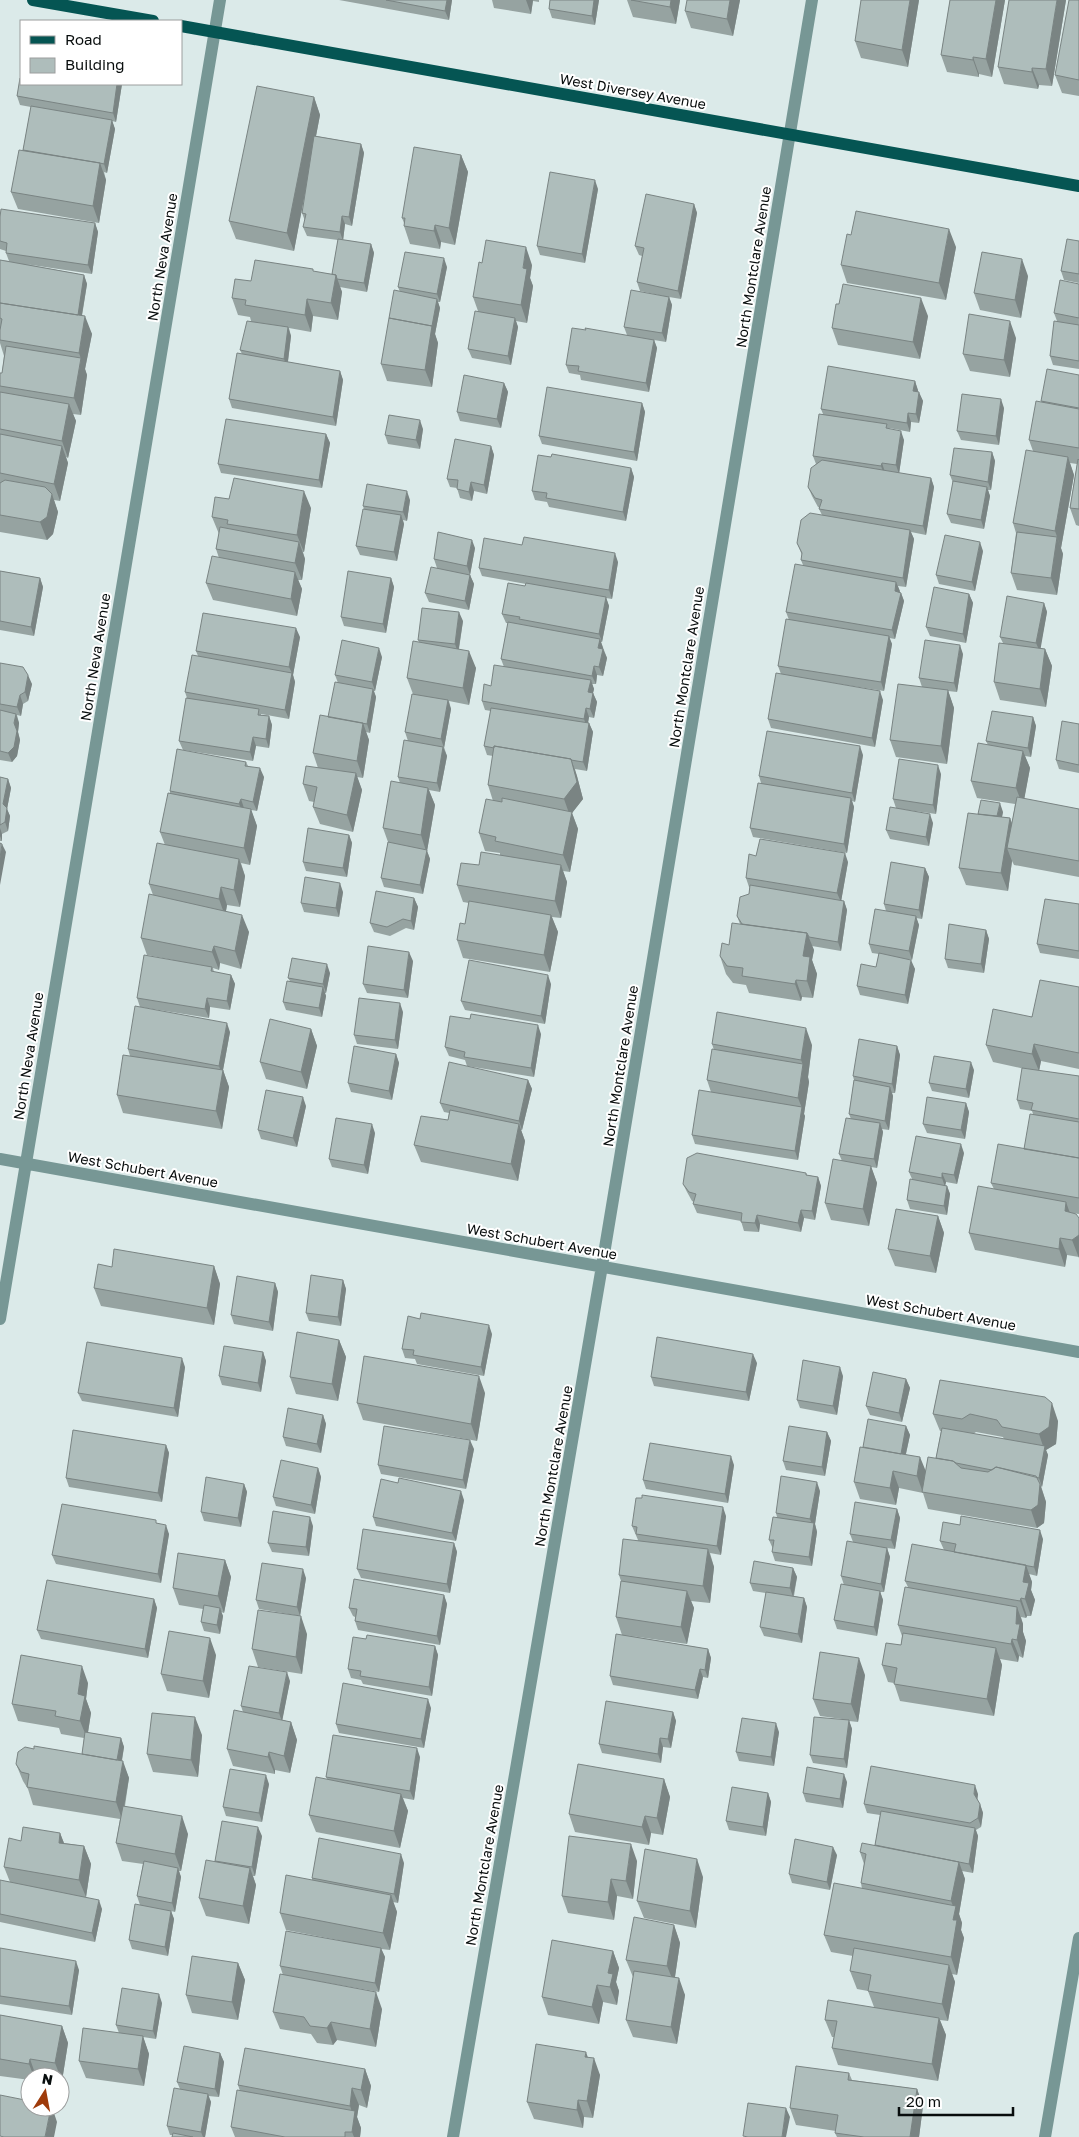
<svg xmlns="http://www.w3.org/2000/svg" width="1079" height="2137" font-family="'Golos Text',sans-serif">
<rect width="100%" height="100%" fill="#dbeae9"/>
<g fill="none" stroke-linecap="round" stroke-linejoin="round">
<!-- minor -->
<path stroke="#779795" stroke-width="12" d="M 0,1159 L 1079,1352
M 0,1319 L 220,0
M 453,2137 L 602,1266 L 812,0
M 1045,2137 L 1079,1938"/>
<!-- major -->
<path stroke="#055553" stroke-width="12" d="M 33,0 L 153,21
M 181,26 L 1079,186"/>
</g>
<!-- wall -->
<path fill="#96a3a1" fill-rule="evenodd" d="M 339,0 L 452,0 L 449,20 Z
M 492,0 L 539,0 L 539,2 L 533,1 L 531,14 L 494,8 Z
M 550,0 L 599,0 L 595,25 L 552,18 L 549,9 Z
M 627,0 L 680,0 L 676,24 L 633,17 Z
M 740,0 L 733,36 L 691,28 L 685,11 Z
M 919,0 L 908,67 L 861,58 L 855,41 Z
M 950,0 L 1005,0 L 992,77 L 979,74 L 979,77 L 947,72 L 941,55 Z
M 1066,0 L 1052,86 L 1039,85 L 1038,89 L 1004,84 L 998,67 Z
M 1079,0 L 1079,96 L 1062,93 L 1055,75 Z
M 21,84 L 122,84 L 116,122 L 112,121 L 115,129 L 107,173 L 104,172 L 106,180 L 99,223 L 18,209 L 11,192 L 23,150 L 31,107 L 20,105 L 17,96 Z
M 314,97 L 320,115 L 316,136 L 361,144 L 364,153 L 352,226 L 345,224 L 343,240 L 371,244 L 374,253 L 367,292 L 340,287 L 342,292 L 338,320 L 313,316 L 311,332 L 289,328 L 291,336 L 288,362 L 340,371 L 343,380 L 336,426 L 232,408 L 229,399 L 242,354 L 240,350 L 251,321 L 250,317 L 238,315 L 232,298 L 251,281 L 314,272 L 332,274 L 338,240 L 307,236 L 303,227 L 305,221 L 302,213 L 306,186 L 294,251 L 236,239 L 229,221 Z
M 461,155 L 468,172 L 455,245 L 441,242 L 440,249 L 410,244 L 404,226 L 404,223 L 402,218 Z
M 598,189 L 585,263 L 540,255 L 537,246 Z
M 694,204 L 697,213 L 681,299 L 669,297 L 672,305 L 666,342 L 654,340 L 657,348 L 649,392 L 581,380 L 580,375 L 569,373 L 566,365 L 627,335 L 624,327 L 663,296 L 640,291 L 637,282 L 642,256 L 639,255 L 635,246 Z
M 0,217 L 95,223 L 98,232 L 92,274 L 25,264 L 84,275 L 87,284 L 82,316 L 92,334 L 85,369 L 87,375 L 81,415 L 73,414 L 76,421 L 68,458 L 66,457 L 68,463 L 60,501 L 54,500 L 58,512 L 53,534 L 47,540 L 0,532 L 0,373 L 2,373 L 4,356 L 0,343 L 0,260 L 9,261 L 6,253 L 6,251 L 0,249 Z
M 851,235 L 956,247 L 946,300 L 847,283 L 841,265 Z
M 1079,241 L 1079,283 L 1064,280 L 1061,271 Z
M 532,265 L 530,278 L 533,286 L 527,323 L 516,321 L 518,327 L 511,365 L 472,358 L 468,349 L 478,311 L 473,297 Z
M 447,267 L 440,302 L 438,302 L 440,308 L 435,334 L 438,343 L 432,387 L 387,381 L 381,364 L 400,292 L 398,287 Z
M 1028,276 L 1021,318 L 980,310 L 974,293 Z
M 1079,284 L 1079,369 L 1053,365 L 1050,356 L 1057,321 L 1054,313 Z
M 928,316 L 920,359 L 838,345 L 832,328 Z
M 1016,338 L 1010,377 L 970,371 L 963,354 Z
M 1079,375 L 1079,526 L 1076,525 L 1070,508 L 1077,464 L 1070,463 L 1074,475 L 1061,548 L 1063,554 L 1057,595 L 1017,590 L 1011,573 L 1016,533 L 1013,523 L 1033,451 L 1029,440 L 1042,402 L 1041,401 Z
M 915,381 L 918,392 L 923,401 L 919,423 L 911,422 L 910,432 L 889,428 L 904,440 L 899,473 L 931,478 L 934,487 L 926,535 L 911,532 L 914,539 L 906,587 L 898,586 L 899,592 L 901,593 L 904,601 L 895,639 L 889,638 L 892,644 L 884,691 L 814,680 L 883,700 L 875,747 L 771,728 L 768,719 L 781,674 L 778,666 L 789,620 L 786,612 L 803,565 L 801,560 L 802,555 L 797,543 L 822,515 L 819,509 L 820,508 L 818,507 L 812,496 L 808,487 L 816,464 L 813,456 L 823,414 L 821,409 Z
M 504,383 L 508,392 L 501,428 L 460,421 L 457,412 Z
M 642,403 L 645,412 L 637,461 L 542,444 L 539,436 Z
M 1004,408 L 999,445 L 961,440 L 957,431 Z
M 423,429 L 420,449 L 388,444 L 385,435 Z
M 326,434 L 330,443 L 322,488 L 221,473 L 218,464 Z
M 491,446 L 494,455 L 487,494 L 474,491 L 472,501 L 460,498 L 457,488 L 450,487 L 447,479 Z
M 992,452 L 995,461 L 991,490 L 988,490 L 990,496 L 984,529 L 951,523 L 947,514 L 953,483 L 950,475 Z
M 631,468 L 634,477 L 626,521 L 549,507 L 547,502 L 535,500 L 532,491 Z
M 229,499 L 311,508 L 304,552 L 303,552 L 305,559 L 302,580 L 298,580 L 302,589 L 297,616 L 213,600 L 206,583 L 219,558 L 216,549 L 219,534 L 212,517 Z
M 410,500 L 407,521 L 403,520 L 404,524 L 397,561 L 360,555 L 356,546 L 364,509 L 363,506 Z
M 475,548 L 470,575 L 474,584 L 469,610 L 429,602 L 425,593 L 437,568 L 434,559 Z
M 983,551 L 975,591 L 939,584 L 936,575 Z
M 618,562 L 612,599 L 606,598 L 609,606 L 602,642 L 601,642 L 607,658 L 603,676 L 597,675 L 596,684 L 592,684 L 594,689 L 593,693 L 597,702 L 594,718 L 589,717 L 588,723 L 589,723 L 593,732 L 587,771 L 575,769 L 583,799 L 572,813 L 578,829 L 570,872 L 563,871 L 567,882 L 561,918 L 552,917 L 558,932 L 550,972 L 463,958 L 457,940 L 465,924 L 469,903 L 463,902 L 457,885 L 479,865 L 500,855 L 500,853 L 485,851 L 479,833 L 493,801 L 488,785 L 493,756 L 487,755 L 484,746 L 491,711 L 485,710 L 482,701 L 504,667 L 501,659 L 508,623 L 506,623 L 502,614 L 525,586 L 526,584 L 482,576 L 479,568 Z
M 0,571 L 40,578 L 43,587 L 34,636 L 0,630 Z
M 391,578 L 394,587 L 386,633 L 344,626 L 341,617 Z
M 969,594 L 973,603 L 966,643 L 930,636 L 926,627 Z
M 1044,603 L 1047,612 L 1040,648 L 1045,649 L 1052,666 L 1046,707 L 1000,700 L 994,682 L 1003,643 L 1000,637 Z
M 463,621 L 459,649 L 476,668 L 469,705 L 449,701 L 451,709 L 444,748 L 444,747 L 447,756 L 440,792 L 429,790 L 435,805 L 427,851 L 430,859 L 423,894 L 384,887 L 381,878 L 388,842 L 383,828 L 400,783 L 398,777 L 408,741 L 405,732 L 413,694 L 407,678 L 419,642 L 418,640 Z
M 300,637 L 293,675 L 295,682 L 289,719 L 261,714 L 261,715 L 269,716 L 272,725 L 269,748 L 256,746 L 253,761 L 183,750 L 179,741 L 187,698 L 185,692 L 198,656 L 196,651 Z
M 963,654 L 957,692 L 948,691 L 954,708 L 947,764 L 896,757 L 890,740 L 922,687 L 919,678 Z
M 382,657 L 375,691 L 374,691 L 376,697 L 370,733 L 366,732 L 369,740 L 363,778 L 357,777 L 362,790 L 353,832 L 320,824 L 313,807 L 314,802 L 309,801 L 303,784 L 318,768 L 313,753 L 328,717 L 338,683 L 335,675 Z
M 0,663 L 32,684 L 28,701 L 23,704 L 21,716 L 17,715 L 19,723 L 18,732 L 20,740 L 17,756 L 12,762 L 0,760 Z
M 1033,717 L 1036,726 L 1031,757 L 1025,756 L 1030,768 L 1024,799 L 1079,809 L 1079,877 L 1014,865 L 1012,861 L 1008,891 L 966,885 L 959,868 L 978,814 L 1003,812 L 1002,817 L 1010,818 L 1012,824 L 1015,804 L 977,798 L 971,781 L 988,745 L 986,741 Z
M 1079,724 L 1079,773 L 1059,769 L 1056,760 Z
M 863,755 L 855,802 L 852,801 L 854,807 L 847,853 L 753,837 L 750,828 L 761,783 L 759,776 Z
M 246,762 L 248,766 L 264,777 L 257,811 L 251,810 L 257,826 L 250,865 L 241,863 L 245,876 L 240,907 L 227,905 L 226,911 L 249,932 L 241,969 L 220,963 L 219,970 L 213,968 L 214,972 L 231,975 L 235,984 L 230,1010 L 210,1007 L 209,1018 L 140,1007 L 137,998 L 173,960 L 147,955 L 141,938 L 153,895 L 149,884 L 165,845 L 160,832 L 170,793 L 170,791 Z
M 941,774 L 936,814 L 900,809 L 933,823 L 929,846 L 890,839 L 886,830 L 896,808 L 893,799 Z
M 0,777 L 8,779 L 11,788 L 7,809 L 10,816 L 8,831 L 2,834 L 2,841 L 0,841 Z
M 349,835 L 352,843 L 347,877 L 306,871 L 303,862 Z
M 756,856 L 848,862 L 841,901 L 844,901 L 847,910 L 841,951 L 812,946 L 814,950 L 812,960 L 817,974 L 813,998 L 802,997 L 801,1001 L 749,993 L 746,985 L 733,983 L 726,974 L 720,956 L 729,945 L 740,924 L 737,916 L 749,894 L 750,887 L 749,887 L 746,878 Z
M 925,868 L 929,877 L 922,919 L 916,918 L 919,925 L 912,960 L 908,959 L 915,969 L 908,1004 L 860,995 L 857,986 L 876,967 L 879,954 L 872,953 L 869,944 L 886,911 L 884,904 Z
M 343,892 L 339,917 L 304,912 L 301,903 Z
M 414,898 L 418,907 L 414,930 L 406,928 L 390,936 L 374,932 L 370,923 Z
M 1079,904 L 1079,959 L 1040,953 L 1037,944 Z
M 986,930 L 989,939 L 984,973 L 948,968 L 945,959 Z
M 413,961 L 408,998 L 367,993 L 363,984 Z
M 330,973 L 326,993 L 325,993 L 326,996 L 322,1017 L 286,1010 L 283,1002 L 290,981 L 288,978 Z
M 551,984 L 545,1024 L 465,1010 L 461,1001 Z
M 1079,987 L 1079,1069 L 1041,1061 L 1039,1071 L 1079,1076 L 1079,1214 L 1071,1213 L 1079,1218 L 1079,1257 L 1067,1255 L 1065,1267 L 975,1250 L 969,1233 L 994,1189 L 991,1183 L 1024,1148 L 1033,1114 L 1032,1111 L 1020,1109 L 1017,1100 L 1025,1069 L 993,1062 L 986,1045 Z
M 403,1012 L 398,1049 L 357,1044 L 354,1035 Z
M 311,1029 L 317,1046 L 307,1089 L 266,1079 L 260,1062 Z
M 230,1032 L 223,1070 L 229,1087 L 222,1129 L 123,1113 L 117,1095 L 130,1056 L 128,1049 Z
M 541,1034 L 534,1077 L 467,1066 L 465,1060 L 449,1056 L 445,1047 Z
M 712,1044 L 812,1045 L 808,1077 L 809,1082 L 804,1114 L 805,1116 L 798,1160 L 695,1144 L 692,1135 L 711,1092 L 707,1080 L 714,1050 Z
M 897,1046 L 900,1055 L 895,1093 L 892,1093 L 893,1096 L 889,1130 L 882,1129 L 883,1132 L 877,1168 L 871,1167 L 877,1183 L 869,1226 L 831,1220 L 825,1203 L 842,1161 L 839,1154 L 851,1119 L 849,1114 L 854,1080 L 853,1076 Z
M 396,1054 L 399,1063 L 392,1100 L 351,1092 L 348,1083 Z
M 974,1070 L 969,1098 L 932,1091 L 929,1083 Z
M 528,1080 L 532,1089 L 522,1130 L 521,1130 L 525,1141 L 518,1181 L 421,1162 L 414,1145 L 448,1120 L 449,1113 L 444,1112 L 440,1103 Z
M 966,1103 L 969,1112 L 965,1139 L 927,1133 L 923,1124 Z
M 306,1106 L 297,1147 L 261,1139 L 258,1130 Z
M 375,1133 L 368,1174 L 332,1167 L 329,1159 Z
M 964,1153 L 957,1184 L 946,1182 L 945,1185 L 947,1186 L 950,1194 L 947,1215 L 910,1209 L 907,1200 L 912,1179 L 909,1172 Z
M 806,1173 L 807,1175 L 818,1177 L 821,1186 L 815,1220 L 804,1218 L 801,1232 L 760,1224 L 759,1232 L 744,1231 L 741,1221 L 697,1213 L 693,1204 L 694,1202 L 692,1201 L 687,1192 L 683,1184 Z
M 938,1216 L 944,1233 L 936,1273 L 895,1266 L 888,1249 Z
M 214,1266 L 220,1284 L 214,1325 L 101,1306 L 94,1288 L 112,1267 Z
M 343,1280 L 346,1289 L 341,1326 L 309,1321 L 306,1313 Z
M 275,1283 L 278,1292 L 273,1331 L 234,1324 L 231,1315 Z
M 492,1334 L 484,1376 L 417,1364 L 415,1359 L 405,1358 L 402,1349 Z
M 339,1340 L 346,1357 L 338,1401 L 296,1394 L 290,1377 Z
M 263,1352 L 266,1361 L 261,1392 L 222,1385 L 219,1376 Z
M 757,1363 L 749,1401 L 654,1386 L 651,1377 Z
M 185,1367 L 178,1417 L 82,1401 L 78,1393 Z
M 843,1376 L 837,1415 L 800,1408 L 797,1400 Z
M 906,1379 L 910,1388 L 902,1422 L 870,1415 L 866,1406 Z
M 940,1380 L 1058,1421 L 1056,1444 L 1046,1450 L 1048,1455 L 1042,1487 L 1041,1486 L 1046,1502 L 1044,1523 L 1037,1528 L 928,1509 L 923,1493 L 899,1488 L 896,1505 L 860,1499 L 854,1482 L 906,1426 L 910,1435 L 906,1454 L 926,1472 L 936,1458 L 941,1431 L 940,1431 L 933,1414 ZM 976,1432 L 1003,1437 L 1004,1439 L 973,1434 Z
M 485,1393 L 477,1441 L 363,1420 L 357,1403 Z
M 323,1415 L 326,1424 L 321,1453 L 286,1446 L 283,1437 Z
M 827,1432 L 831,1441 L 825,1476 L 786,1470 L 783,1461 Z
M 166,1445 L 169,1453 L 162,1502 L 69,1487 L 66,1478 Z
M 474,1449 L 466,1489 L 381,1474 L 378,1465 Z
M 734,1465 L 728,1503 L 646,1489 L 643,1480 Z
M 318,1468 L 321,1477 L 315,1514 L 276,1506 L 273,1497 Z
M 244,1484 L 247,1492 L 241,1527 L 204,1521 L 201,1512 Z
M 820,1491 L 815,1524 L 817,1532 L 812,1566 L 775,1561 L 772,1552 L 773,1549 L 769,1540 L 777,1517 L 776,1513 Z
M 464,1500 L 456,1541 L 376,1526 L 373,1517 Z
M 897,1509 L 900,1518 L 895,1549 L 887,1548 L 890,1557 L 884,1592 L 880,1592 L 883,1600 L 877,1636 L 837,1629 L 834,1620 L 844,1585 L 841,1576 L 853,1542 L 850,1534 Z
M 726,1516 L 721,1555 L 710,1553 L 714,1567 L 710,1603 L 691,1601 L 694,1608 L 687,1644 L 624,1635 L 708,1649 L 711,1658 L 708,1678 L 703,1677 L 698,1699 L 613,1685 L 610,1676 L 622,1635 L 616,1617 L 621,1581 L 619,1575 L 638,1540 L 632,1526 Z
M 157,1523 L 169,1534 L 161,1583 L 56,1564 L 52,1555 Z
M 313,1526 L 309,1556 L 272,1552 L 268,1543 Z
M 1043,1539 L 1037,1576 L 1029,1574 L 1032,1582 L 1031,1590 L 1035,1600 L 1031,1616 L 1027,1616 L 1026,1618 L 1021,1617 L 1023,1624 L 1023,1632 L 1026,1641 L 1023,1658 L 1019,1656 L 1018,1662 L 1000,1659 L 1002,1665 L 994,1716 L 900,1701 L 894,1683 L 888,1682 L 882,1665 L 901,1645 L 902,1636 L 898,1625 L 908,1587 L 905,1581 L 944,1550 L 940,1541 Z
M 454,1543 L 457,1552 L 450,1593 L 361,1578 L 357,1569 Z
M 225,1560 L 231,1577 L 224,1613 L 221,1612 L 223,1616 L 220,1634 L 204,1631 L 201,1622 L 203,1609 L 179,1605 L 173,1588 Z
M 793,1568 L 797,1577 L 794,1596 L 804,1598 L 807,1607 L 802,1643 L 764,1636 L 760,1627 L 766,1593 L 753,1591 L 750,1583 Z
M 306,1578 L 300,1616 L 259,1609 L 256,1600 Z
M 444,1595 L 447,1604 L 440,1645 L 358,1630 L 355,1621 L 355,1617 L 353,1616 L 349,1608 Z
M 154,1599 L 157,1608 L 148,1658 L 41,1639 L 37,1630 Z
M 307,1634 L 302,1674 L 258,1667 L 252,1649 Z
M 435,1646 L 438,1655 L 432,1696 L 363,1684 L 361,1680 L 351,1678 L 348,1669 Z
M 216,1655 L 209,1698 L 167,1691 L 161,1674 Z
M 865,1675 L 858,1722 L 849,1721 L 852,1729 L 847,1768 L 813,1763 L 810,1755 L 842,1719 L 820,1716 L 813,1699 Z
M 290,1681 L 282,1720 L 291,1722 L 297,1740 L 290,1773 L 275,1770 L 275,1774 L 233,1766 L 227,1749 L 243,1712 L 241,1706 Z
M 88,1683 L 86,1699 L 91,1713 L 88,1733 L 121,1738 L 124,1747 L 122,1761 L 129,1778 L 125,1806 L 188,1834 L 181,1871 L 179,1871 L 181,1877 L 175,1912 L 171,1911 L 174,1919 L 168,1956 L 132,1949 L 129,1940 L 140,1905 L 137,1896 L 143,1864 L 122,1861 L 116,1843 L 120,1819 L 33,1805 L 28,1789 L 23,1781 L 16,1764 L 34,1749 L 82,1754 L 84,1738 L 61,1734 L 59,1728 L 18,1721 L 12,1704 Z
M 431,1708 L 424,1748 L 339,1733 L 336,1724 Z
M 673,1712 L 676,1721 L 671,1748 L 663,1747 L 661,1763 L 602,1753 L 599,1744 Z
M 779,1732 L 774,1766 L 739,1761 L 736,1752 Z
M 202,1735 L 198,1777 L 153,1772 L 147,1754 Z
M 420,1757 L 414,1800 L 403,1798 L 408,1811 L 400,1848 L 316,1832 L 309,1815 L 327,1779 L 326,1777 Z
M 664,1779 L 670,1797 L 663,1835 L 651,1833 L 649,1845 L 575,1832 L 569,1814 Z
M 847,1782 L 843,1808 L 806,1802 L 803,1793 Z
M 269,1784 L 262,1822 L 226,1816 L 223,1807 Z
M 768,1793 L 771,1802 L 766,1836 L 729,1830 L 726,1821 Z
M 978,1794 L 977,1799 L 980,1804 L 983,1813 L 981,1827 L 976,1830 L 978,1836 L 973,1873 L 962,1871 L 965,1879 L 959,1914 L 962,1923 L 961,1930 L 964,1938 L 957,1975 L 952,1974 L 955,1982 L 948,2021 L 940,2020 L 946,2035 L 938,2081 L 838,2065 L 832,2048 L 834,2037 L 832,2037 L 825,2020 L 874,2007 L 868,1991 L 857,1989 L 850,1971 L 853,1956 L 831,1952 L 824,1935 L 862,1889 L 861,1883 L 864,1864 L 860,1852 L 875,1845 L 880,1815 L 867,1813 L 864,1804 Z
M 60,1833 L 64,1843 L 84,1846 L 91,1864 L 86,1897 L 102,1909 L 95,1942 L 0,1922 L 0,1880 L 10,1882 L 4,1867 L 21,1841 Z
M 262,1836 L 255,1876 L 253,1876 L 256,1885 L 249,1924 L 206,1916 L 199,1898 L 215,1861 Z
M 837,1855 L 830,1890 L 792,1883 L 789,1874 Z
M 637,1861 L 633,1899 L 617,1896 L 614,1920 L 568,1913 L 562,1896 Z
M 404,1863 L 398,1903 L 393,1902 L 397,1912 L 390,1950 L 381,1949 L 385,1957 L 379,1992 L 283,1975 L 280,1966 L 343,1941 L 286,1930 L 280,1913 L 312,1880 L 312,1878 Z
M 703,1877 L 696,1928 L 644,1918 L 637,1901 Z
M 674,1925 L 680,1943 L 675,1977 L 685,1995 L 677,2044 L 633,2037 L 626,2020 L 633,1977 L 626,1960 Z
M 0,1948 L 79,1970 L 72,2015 L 0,2004 Z
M 613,1951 L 619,1968 L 616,1982 L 619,1991 L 617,2005 L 603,2002 L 599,2024 L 548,2015 L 542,1997 Z
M 238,1963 L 245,1980 L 238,2020 L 192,2013 L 186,1995 Z
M 162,2003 L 156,2039 L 143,2037 L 149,2054 L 144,2086 L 86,2078 L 79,2061 L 119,2033 L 116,2025 Z
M 382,2009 L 376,2047 L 337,2040 L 333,2045 L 317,2043 L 311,2034 L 280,2029 L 273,2012 Z
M 0,2015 L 62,2026 L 68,2043 L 62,2081 L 60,2080 L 60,2077 L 36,2076 L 36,2077 L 30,2077 L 30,2080 L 0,2076 Z
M 220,2053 L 224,2062 L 219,2097 L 208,2096 L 211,2102 L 205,2137 L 172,2137 L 172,2135 L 170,2135 L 167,2126 L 180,2089 L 177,2082 Z
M 588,2057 L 600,2075 L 593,2118 L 584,2117 L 583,2128 L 534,2119 L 527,2102 Z
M 365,2069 L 371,2086 L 367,2108 L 359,2105 L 357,2117 L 361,2128 L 360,2137 L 235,2137 L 231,2127 L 240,2091 L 238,2085 Z
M 849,2073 L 852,2080 L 917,2089 L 923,2106 L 919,2137 L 837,2137 L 835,2133 L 836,2131 L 796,2125 L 790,2108 Z"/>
<!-- shaded-wall -->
<path fill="#7a8483" d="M 447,0 L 452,0 L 449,20 L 445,11 Z
M 526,0 L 533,0 L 531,14 Z
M 594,0 L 599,0 L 595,25 L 592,16 Z
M 671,0 L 680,0 L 676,24 L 670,7 Z
M 730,0 L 740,0 L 733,36 L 727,19 Z
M 910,0 L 919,0 L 908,67 L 902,50 Z
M 996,0 L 1005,0 L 992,77 L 986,59 Z
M 1057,0 L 1066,0 L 1052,86 L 1046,69 Z
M 973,57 L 979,74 L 979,77 L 973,60 Z
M 1032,68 L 1039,85 L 1038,89 L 1032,72 Z
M 117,84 L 122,84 L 116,122 L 113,113 Z
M 314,97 L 320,115 L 294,251 L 287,233 Z
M 112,120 L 115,129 L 107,173 L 104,164 Z
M 361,144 L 364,153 L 352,226 L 349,217 Z
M 461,155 L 468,172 L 455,245 L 449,228 Z
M 100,163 L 106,180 L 99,223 L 93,206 Z
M 595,180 L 598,189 L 585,263 L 582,254 Z
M 694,204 L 697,213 L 681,299 L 678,291 Z
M 342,216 L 345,224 L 343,241 L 340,232 Z
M 95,223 L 98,232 L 92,274 L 88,265 Z
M 435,225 L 441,242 L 440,249 L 434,231 Z
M 949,229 L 956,247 L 946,300 L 939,283 Z
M 371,244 L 374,253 L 367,292 L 364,283 Z
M 526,247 L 532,265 L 530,278 L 533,286 L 527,323 L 521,305 L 523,268 Z
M 444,258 L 447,267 L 440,302 L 437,294 Z
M 1022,259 L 1028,276 L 1021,318 L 1015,300 Z
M 84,275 L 87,284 L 80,326 L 77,317 Z
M 336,275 L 342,292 L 338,320 L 331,303 Z
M 669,297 L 672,305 L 666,342 L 662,333 Z
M 921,298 L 928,316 L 920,359 L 913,342 Z
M 307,299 L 313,316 L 311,332 L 305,315 Z
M 437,299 L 440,308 L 435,334 L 438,343 L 432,387 L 425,370 L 431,329 Z
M 85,316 L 92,334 L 85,369 L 87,375 L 81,415 L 74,398 L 81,359 L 79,353 Z
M 515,318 L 518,327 L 511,365 L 508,356 Z
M 1010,321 L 1016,338 L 1010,377 L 1004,360 Z
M 288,327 L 291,336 L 287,368 L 284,359 Z
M 654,340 L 657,348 L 649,392 L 646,383 Z
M 340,371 L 343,380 L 336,426 L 333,417 Z
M 915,381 L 918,390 L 917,400 L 913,391 Z
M 504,383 L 508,392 L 501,428 L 497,419 Z
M 919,392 L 923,401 L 919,423 L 916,414 Z
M 1001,399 L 1004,408 L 999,445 L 996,436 Z
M 642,403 L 645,412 L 637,461 L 634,452 Z
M 69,404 L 76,421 L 68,458 L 62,441 Z
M 908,413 L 911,422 L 910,432 L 907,423 Z
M 420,420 L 423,429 L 420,449 L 416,440 Z
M 901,431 L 904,440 L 899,474 L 896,465 Z
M 326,434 L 330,443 L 322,488 L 319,480 Z
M 62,446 L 68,463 L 60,501 L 54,484 Z
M 491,446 L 494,455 L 487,494 L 484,485 Z
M 992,452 L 995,461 L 991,490 L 988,482 Z
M 1068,457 L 1074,475 L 1061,548 L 1055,531 Z
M 882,463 L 885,472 L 884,475 L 881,466 Z
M 631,468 L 634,477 L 626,521 L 623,512 Z
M 931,478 L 934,487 L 926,535 L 923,526 Z
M 471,482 L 474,491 L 472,501 L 469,492 Z
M 987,487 L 990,496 L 984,529 L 981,520 Z
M 304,491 L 311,508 L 304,552 L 297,535 Z
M 407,491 L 410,500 L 407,521 L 403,512 Z
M 52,494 L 58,512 L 53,534 L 47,540 L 40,522 Z
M 401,515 L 404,524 L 397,561 L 394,552 Z
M 910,530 L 914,539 L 906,587 L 903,578 Z
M 1057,537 L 1063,554 L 1057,595 L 1051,578 Z
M 472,540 L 475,548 L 470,575 L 467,566 Z
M 299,542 L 305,559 L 302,580 L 295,563 Z
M 980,542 L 983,551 L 975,591 L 972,582 Z
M 615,553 L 618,562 L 612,599 L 609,590 Z
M 295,572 L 302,589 L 297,616 L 291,599 Z
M 470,575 L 474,584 L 469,610 L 465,601 Z
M 40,578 L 43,587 L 34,636 L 31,627 Z
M 391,578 L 394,587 L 386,633 L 383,624 Z
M 896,582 L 900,591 L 898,600 L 895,591 Z
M 901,593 L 904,601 L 895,639 L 892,630 Z
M 969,594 L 973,603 L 966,643 L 963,634 Z
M 606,597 L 609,606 L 602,642 L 599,634 Z
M 1044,603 L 1047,612 L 1040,652 L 1036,643 Z
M 459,612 L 463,621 L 458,653 L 455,644 Z
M 296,628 L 300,637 L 293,675 L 295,682 L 289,719 L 285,710 L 292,673 L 289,667 Z
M 889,636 L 892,644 L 884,691 L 881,682 Z
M 600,639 L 603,648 L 602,657 L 598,648 Z
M 960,645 L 963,654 L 957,692 L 954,683 Z
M 379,648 L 382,657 L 375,691 L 372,682 Z
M 603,649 L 607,658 L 603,676 L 599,667 Z
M 1045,649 L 1052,666 L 1046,707 L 1040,689 Z
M 469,651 L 476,668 L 469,705 L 463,688 Z
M 594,666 L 597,675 L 596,684 L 592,676 Z
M 28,675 L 32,684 L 28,701 L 25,692 Z
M 591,680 L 594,689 L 591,701 L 588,692 Z
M 373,689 L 376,697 L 370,733 L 367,724 Z
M 948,690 L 954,708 L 947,764 L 941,746 Z
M 880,691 L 883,700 L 875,747 L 872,738 Z
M 593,693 L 597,702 L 594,718 L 590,709 Z
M 20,695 L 23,704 L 21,716 L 17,707 Z
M 448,700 L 451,709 L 444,748 L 441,739 Z
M 586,708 L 589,717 L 587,728 L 584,719 Z
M 16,714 L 19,723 L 18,732 L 20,740 L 17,756 L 12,762 L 8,753 Z
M 269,716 L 272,725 L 269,748 L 266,739 Z
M 1033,717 L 1036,726 L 1031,757 L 1028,748 Z
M 363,723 L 369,740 L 363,778 L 357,761 Z
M 589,723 L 593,732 L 587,771 L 583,762 Z
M 253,737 L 256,746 L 253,761 L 250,752 Z
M 860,746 L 863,755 L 855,802 L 852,793 Z
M 443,747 L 447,756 L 440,792 L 437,783 Z
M 1023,751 L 1030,768 L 1023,806 L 1016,788 Z
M 571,759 L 577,776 L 583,799 L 572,813 L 578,829 L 570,872 L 563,855 L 570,816 L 564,799 Z
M 938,765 L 941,774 L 936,814 L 933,805 Z
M 260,768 L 264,777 L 257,811 L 253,802 Z
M 356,773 L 362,790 L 353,832 L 347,815 Z
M 8,779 L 11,788 L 7,809 L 10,816 L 8,831 L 5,822 L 3,804 Z
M 428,788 L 435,805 L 427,851 L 430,859 L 423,894 L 420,885 L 426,851 L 421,835 Z
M 851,798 L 854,807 L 847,853 L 844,844 Z
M 241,799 L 244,808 L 243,813 L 239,804 Z
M 1000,803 L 1003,812 L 999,830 L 996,821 Z
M 251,809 L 257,826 L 250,865 L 244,848 Z
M 930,814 L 933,823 L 929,846 L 926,837 Z
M 1010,818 L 1016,835 L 1007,848 L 1012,861 L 1008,891 L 1001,873 Z
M 0,828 L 2,834 L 2,841 L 0,836 Z
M 349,835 L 352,843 L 347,877 L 343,868 Z
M 2,844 L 6,852 L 0,885 L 0,858 Z
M 845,853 L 848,862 L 841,902 L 837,893 Z
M 239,859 L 245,876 L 240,907 L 234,890 Z
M 561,865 L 567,882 L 561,918 L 555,901 Z
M 925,868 L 929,877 L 922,919 L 919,910 Z
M 340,883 L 343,892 L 339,917 L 336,908 Z
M 221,887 L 227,905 L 225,916 L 219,899 Z
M 414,898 L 418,907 L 414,930 L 411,921 Z
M 844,901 L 847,910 L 841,951 L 838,942 Z
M 242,915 L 249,932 L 241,969 L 235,951 Z
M 551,915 L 558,932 L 550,972 L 544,955 Z
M 916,916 L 919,925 L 912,960 L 909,951 Z
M 986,930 L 989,939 L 984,973 L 981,964 Z
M 807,933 L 814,950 L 812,960 L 817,974 L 813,998 L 807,981 L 803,956 Z
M 214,946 L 220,963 L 219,970 L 212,952 Z
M 409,952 L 413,961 L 408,998 L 404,990 Z
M 911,960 L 915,969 L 908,1004 L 905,995 Z
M 327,964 L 330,973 L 326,993 L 323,984 Z
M 231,975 L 235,984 L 230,1010 L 227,1001 Z
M 548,975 L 551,984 L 545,1024 L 541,1016 Z
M 796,980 L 802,997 L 801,1001 L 795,984 Z
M 323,987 L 326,996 L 322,1017 L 319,1008 Z
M 207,998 L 210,1007 L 209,1018 L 205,1009 Z
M 400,1003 L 403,1012 L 398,1049 L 395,1040 Z
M 227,1023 L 230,1032 L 223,1070 L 229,1087 L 222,1129 L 216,1111 L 222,1075 L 219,1066 Z
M 538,1025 L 541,1034 L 534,1077 L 531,1068 Z
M 806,1028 L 812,1045 L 808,1077 L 809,1082 L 804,1114 L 805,1116 L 798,1160 L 795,1151 L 802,1108 L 798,1098 L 803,1065 L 801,1060 Z
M 311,1029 L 317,1046 L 307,1089 L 301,1072 Z
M 1034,1044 L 1041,1061 L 1039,1071 L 1032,1054 Z
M 897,1046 L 900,1055 L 895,1093 L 892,1084 Z
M 396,1054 L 399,1063 L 392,1100 L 389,1091 Z
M 971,1062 L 974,1070 L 969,1098 L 966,1089 Z
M 528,1080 L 532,1089 L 522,1130 L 519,1121 Z
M 890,1087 L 893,1096 L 889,1130 L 885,1121 Z
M 303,1097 L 306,1106 L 297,1147 L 293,1138 Z
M 966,1103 L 969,1112 L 965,1139 L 961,1130 Z
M 880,1123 L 883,1132 L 877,1168 L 874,1159 Z
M 372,1124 L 375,1133 L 368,1174 L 364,1165 Z
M 519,1124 L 525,1141 L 518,1181 L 511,1164 Z
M 961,1144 L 964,1153 L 957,1184 L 954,1175 Z
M 871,1166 L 877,1183 L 869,1226 L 863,1209 Z
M 942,1173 L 946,1182 L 945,1187 L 942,1178 Z
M 818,1177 L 821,1186 L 815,1220 L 812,1211 Z
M 947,1186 L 950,1194 L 947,1215 L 944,1206 Z
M 1066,1202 L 1072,1219 L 1065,1211 Z
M 801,1210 L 804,1218 L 801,1232 L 798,1223 Z
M 757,1215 L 760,1224 L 759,1232 L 755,1223 Z
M 938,1216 L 944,1233 L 936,1273 L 930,1256 Z
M 1079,1235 L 1079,1258 L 1072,1240 Z
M 1060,1238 L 1067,1255 L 1065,1267 L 1059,1249 Z
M 214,1266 L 220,1284 L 214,1325 L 207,1308 Z
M 343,1280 L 346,1289 L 341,1326 L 338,1317 Z
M 275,1283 L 278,1292 L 273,1331 L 269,1322 Z
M 489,1325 L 492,1334 L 484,1376 L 481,1367 Z
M 339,1340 L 346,1357 L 338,1401 L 332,1384 Z
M 263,1352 L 266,1361 L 261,1392 L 258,1383 Z
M 753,1354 L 757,1363 L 749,1401 L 746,1392 Z
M 182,1358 L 185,1367 L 178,1417 L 174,1408 Z
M 840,1367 L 843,1376 L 837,1415 L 833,1406 Z
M 479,1376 L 485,1393 L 477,1441 L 471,1424 Z
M 906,1379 L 910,1388 L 902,1422 L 899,1413 Z
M 1052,1403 L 1058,1421 L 1056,1444 L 1046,1450 L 1048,1455 L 1042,1487 L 1039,1478 L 1044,1449 L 1039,1434 Z
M 323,1415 L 326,1424 L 321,1453 L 317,1444 Z
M 906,1426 L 910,1435 L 904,1462 L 901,1454 Z
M 827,1432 L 831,1441 L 825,1476 L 822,1467 Z
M 470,1440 L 474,1449 L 466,1489 L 463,1480 Z
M 166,1445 L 169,1453 L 162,1502 L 158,1493 Z
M 731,1456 L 734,1465 L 728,1503 L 725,1494 Z
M 920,1457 L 927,1474 L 923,1493 L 917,1476 Z
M 318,1468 L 321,1477 L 315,1514 L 311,1505 Z
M 893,1471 L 899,1488 L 896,1505 L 890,1488 Z
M 817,1482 L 820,1491 L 815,1524 L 817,1532 L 812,1566 L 809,1557 L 813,1527 L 810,1519 Z
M 244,1484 L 247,1492 L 241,1527 L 238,1518 Z
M 1040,1484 L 1046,1502 L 1044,1523 L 1037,1528 L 1031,1510 Z
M 461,1491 L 464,1500 L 456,1541 L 452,1533 Z
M 723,1507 L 726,1516 L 721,1555 L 717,1546 Z
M 897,1509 L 900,1518 L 895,1549 L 891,1540 Z
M 310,1517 L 313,1526 L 309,1556 L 306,1547 Z
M 166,1525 L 169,1534 L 161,1583 L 158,1574 Z
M 1040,1530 L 1043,1539 L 1037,1576 L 1034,1567 Z
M 454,1543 L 457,1552 L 450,1593 L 447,1584 Z
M 887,1548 L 890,1557 L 884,1592 L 881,1584 Z
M 708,1549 L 714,1567 L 710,1603 L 703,1586 Z
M 225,1560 L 231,1577 L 224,1613 L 218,1596 Z
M 1026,1565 L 1032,1582 L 1031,1590 L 1035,1600 L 1031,1616 L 1025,1599 L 1023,1582 Z
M 793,1568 L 797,1577 L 793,1597 L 790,1588 Z
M 303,1569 L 306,1578 L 300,1616 L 297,1607 Z
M 687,1591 L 694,1608 L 687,1644 L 681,1627 Z
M 880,1591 L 883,1600 L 877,1636 L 874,1627 Z
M 444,1595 L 447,1604 L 440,1645 L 437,1636 Z
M 804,1598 L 807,1607 L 802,1643 L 798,1634 Z
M 1021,1598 L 1027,1616 L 1026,1618 L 1020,1601 Z
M 154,1599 L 157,1608 L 148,1658 L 145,1649 Z
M 1017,1607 L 1023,1624 L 1023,1632 L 1026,1641 L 1023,1658 L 1017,1640 L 1016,1624 Z
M 220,1608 L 223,1616 L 220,1634 L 217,1625 Z
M 301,1616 L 307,1634 L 302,1674 L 296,1657 Z
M 210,1638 L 216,1655 L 209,1698 L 203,1681 Z
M 1012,1639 L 1019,1656 L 1018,1662 L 1011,1644 Z
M 435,1646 L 438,1655 L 432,1696 L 429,1687 Z
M 996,1648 L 1002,1665 L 994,1716 L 987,1699 Z
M 708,1649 L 711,1658 L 708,1678 L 705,1670 Z
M 859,1658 L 865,1675 L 858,1722 L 851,1704 Z
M 82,1666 L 88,1683 L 86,1699 L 91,1713 L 87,1738 L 80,1721 L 78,1694 Z
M 700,1669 L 703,1677 L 698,1699 L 695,1690 Z
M 287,1672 L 290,1681 L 282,1722 L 279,1713 Z
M 428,1699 L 431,1708 L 424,1748 L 421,1739 Z
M 673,1712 L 676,1721 L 671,1748 L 668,1739 Z
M 195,1717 L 202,1735 L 198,1777 L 191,1760 Z
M 849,1720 L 852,1729 L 847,1768 L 844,1759 Z
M 291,1722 L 297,1740 L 290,1773 L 284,1756 Z
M 776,1723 L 779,1732 L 774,1766 L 771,1757 Z
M 121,1738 L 124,1747 L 120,1770 L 117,1761 Z
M 660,1738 L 663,1747 L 661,1763 L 658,1754 Z
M 417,1748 L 420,1757 L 414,1800 L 410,1791 Z
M 269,1752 L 275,1770 L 275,1774 L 268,1757 Z
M 123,1761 L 129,1778 L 122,1819 L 116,1802 Z
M 844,1774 L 847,1782 L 843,1808 L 840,1799 Z
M 266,1775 L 269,1784 L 262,1822 L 259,1813 Z
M 664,1779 L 670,1797 L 663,1835 L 657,1818 Z
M 975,1785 L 978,1794 L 977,1803 L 974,1794 Z
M 768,1793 L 771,1802 L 766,1836 L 763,1827 Z
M 401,1794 L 408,1811 L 400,1848 L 394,1831 Z
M 980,1804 L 983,1813 L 981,1827 L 978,1818 Z
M 182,1816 L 188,1834 L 181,1871 L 175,1854 Z
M 645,1816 L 651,1833 L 649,1845 L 642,1827 Z
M 258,1827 L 262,1836 L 255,1876 L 252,1867 Z
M 975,1828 L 978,1836 L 973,1873 L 969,1864 Z
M 60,1833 L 67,1851 L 59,1843 Z
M 631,1844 L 637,1861 L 633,1899 L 626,1881 Z
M 84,1846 L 91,1864 L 86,1897 L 79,1880 Z
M 833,1847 L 837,1855 L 830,1890 L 827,1882 Z
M 401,1854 L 404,1863 L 398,1903 L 394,1894 Z
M 697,1859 L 703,1877 L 696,1928 L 690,1911 Z
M 959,1862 L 965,1879 L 959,1914 L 962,1923 L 961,1930 L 964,1938 L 957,1975 L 951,1957 L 953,1920 L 955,1911 L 951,1901 Z
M 178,1868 L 181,1877 L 175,1912 L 172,1903 Z
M 250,1868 L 256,1885 L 249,1924 L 243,1906 Z
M 611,1879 L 617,1896 L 614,1920 L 608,1902 Z
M 391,1895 L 397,1912 L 390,1950 L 383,1933 Z
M 99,1900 L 102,1909 L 95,1942 L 92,1933 Z
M 171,1911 L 174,1919 L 168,1956 L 165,1947 Z
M 674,1925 L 680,1943 L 674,1983 L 667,1966 Z
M 381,1948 L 385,1957 L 379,1992 L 375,1983 Z
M 613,1951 L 619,1968 L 616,1982 L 619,1991 L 617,2005 L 610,1987 L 608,1973 Z
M 76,1961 L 79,1970 L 72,2015 L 69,2006 Z
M 238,1963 L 245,1980 L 238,2020 L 232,2002 Z
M 949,1965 L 955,1982 L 948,2021 L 942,2004 Z
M 679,1978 L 685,1995 L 677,2044 L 671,2027 Z
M 597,1985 L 603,2002 L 599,2024 L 592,2007 Z
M 376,1992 L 382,2009 L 376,2047 L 370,2029 Z
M 159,1994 L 162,2003 L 156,2039 L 153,2031 Z
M 939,2018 L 946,2035 L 938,2081 L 932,2064 Z
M 331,2022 L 337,2040 L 333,2045 L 327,2028 Z
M 62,2026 L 68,2043 L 62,2081 L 55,2063 Z
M 143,2036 L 149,2054 L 144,2086 L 138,2069 Z
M 586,2052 L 592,2069 L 594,2058 L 600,2075 L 593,2118 L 587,2101 L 585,2057 Z
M 220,2053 L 224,2062 L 219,2097 L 215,2089 Z
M 30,2059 L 36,2076 L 36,2077 L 34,2077 L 29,2064 Z
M 365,2069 L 371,2086 L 367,2108 L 361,2090 Z
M 352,2088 L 359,2105 L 357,2117 L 361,2128 L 360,2137 L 354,2137 L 352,2132 L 354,2118 L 350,2106 Z
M 917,2089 L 923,2106 L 919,2137 L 910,2137 Z
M 208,2094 L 211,2102 L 205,2137 L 203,2137 L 201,2132 Z
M 578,2100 L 584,2117 L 583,2128 L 577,2110 Z
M 51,2107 L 52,2107 L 57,2122 L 54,2137 L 45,2137 Z
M 786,2108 L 790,2117 L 786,2137 L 782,2137 Z"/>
<!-- building -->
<path fill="#aebdbb" stroke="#7a8483" d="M 386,0 L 447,0 L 445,11 Z
M 550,0 L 594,0 L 592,16 L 549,9 Z
M 631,0 L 671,0 L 670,7 Z
M 687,0 L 730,0 L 727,19 L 685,11 Z
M 861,0 L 910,0 L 902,50 L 855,41 Z
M 950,0 L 996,0 L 986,59 L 973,57 L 973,60 L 941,55 Z
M 1009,0 L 1057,0 L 1046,69 L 1032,68 L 1032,72 L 998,67 Z
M 1069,0 L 1079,0 L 1079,80 L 1055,75 Z
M 20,78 L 21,78 L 21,84 L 117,84 L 113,113 L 17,96 Z
M 257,86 L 314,97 L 287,233 L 229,221 Z
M 31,106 L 112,120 L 104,164 L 100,163 L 23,150 Z
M 314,136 L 361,144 L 349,217 L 342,216 L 340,232 L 303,227 L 306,214 L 302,213 Z
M 414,147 L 461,155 L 449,228 L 435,225 L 434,231 L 404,226 L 405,218 L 402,218 Z
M 19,150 L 100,163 L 93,206 L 11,192 Z
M 550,172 L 595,180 L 582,254 L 537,246 Z
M 646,194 L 694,204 L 678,291 L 637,282 L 644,248 L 635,246 Z
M 1,209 L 95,223 L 88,265 L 6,253 L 7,243 L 0,241 L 0,217 Z
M 856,211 L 949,229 L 939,283 L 841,265 L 847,234 L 851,235 Z
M 338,239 L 371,244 L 364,283 L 337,279 L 336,275 L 332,274 Z
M 1067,239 L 1079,241 L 1079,274 L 1061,271 Z
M 486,240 L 526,247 L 523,268 L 527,269 L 521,305 L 473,297 L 479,262 L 482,263 Z
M 405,252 L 444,258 L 437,294 L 398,287 Z
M 982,252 L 1022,259 L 1015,300 L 974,293 Z
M 0,260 L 84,275 L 78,315 L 0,303 Z
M 255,260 L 313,269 L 313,271 L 336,275 L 331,303 L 307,299 L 305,315 L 245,305 L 246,300 L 232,298 L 235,279 L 251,281 Z
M 1060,280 L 1079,284 L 1079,318 L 1054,313 Z
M 843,284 L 921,298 L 913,342 L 832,328 L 836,304 L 839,304 Z
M 394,290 L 437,299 L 432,326 L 389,318 Z
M 631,290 L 669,297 L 662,333 L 624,327 Z
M 0,303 L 85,316 L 79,353 L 0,340 L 0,330 L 2,319 L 0,318 Z
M 475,311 L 515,318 L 508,356 L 468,349 Z
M 969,314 L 1010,321 L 1004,360 L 963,354 Z
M 389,318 L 432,326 L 425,370 L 381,364 Z
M 247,321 L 288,327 L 284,359 L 240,350 Z
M 1054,321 L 1079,325 L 1079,361 L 1050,356 Z
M 572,328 L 586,330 L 585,328 L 654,340 L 646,383 L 578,371 L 579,366 L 566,365 Z
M 6,346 L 81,358 L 74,398 L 0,386 L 0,373 L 2,373 Z
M 237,353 L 340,371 L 333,417 L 229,399 Z
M 828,366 L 915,381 L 913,391 L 919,392 L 916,414 L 908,413 L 907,423 L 821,409 Z
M 1047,369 L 1079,375 L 1079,408 L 1041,401 Z
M 464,375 L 504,383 L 497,419 L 457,412 Z
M 547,387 L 642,403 L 634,452 L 539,436 Z
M 0,392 L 69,404 L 62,441 L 0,429 Z
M 962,394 L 1001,399 L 996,436 L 957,431 Z
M 1036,401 L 1079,409 L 1079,448 L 1029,440 Z
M 819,414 L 887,424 L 886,428 L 901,431 L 896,465 L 882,463 L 881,466 L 813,456 Z
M 389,415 L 420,420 L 416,440 L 385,435 Z
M 226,419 L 326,434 L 319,480 L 218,464 Z
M 0,434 L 62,446 L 54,484 L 0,473 Z
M 455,439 L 491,446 L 484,485 L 471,482 L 469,492 L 457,489 L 458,480 L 447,479 Z
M 954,448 L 992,452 L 988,482 L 950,475 Z
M 1026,450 L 1068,457 L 1055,531 L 1013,523 Z
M 552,454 L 631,468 L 623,512 L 546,498 L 547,493 L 532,491 L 538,455 L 551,457 Z
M 1078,459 L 1079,460 L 1079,509 L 1070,508 Z
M 822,460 L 931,478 L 923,526 L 819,509 L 822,500 L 815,498 L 808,487 L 811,468 Z
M 234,478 L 304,491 L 297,535 L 227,524 L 228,520 L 212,517 L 215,497 L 229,499 Z
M 5,480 L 45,487 L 52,494 L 47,517 L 40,522 L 0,515 L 0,483 Z
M 953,481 L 987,487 L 981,520 L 947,514 Z
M 367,484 L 407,491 L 403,512 L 363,506 Z
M 363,509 L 401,515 L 394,552 L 356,546 Z
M 810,513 L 910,530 L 903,578 L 801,560 L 802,553 L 797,543 L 801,520 Z
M 220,527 L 299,542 L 295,563 L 216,549 Z
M 438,532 L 472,540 L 467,566 L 434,559 Z
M 1017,532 L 1057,537 L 1051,578 L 1011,573 Z
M 945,535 L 980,542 L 972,582 L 936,575 Z
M 524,537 L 615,553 L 609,590 L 479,568 L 484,538 L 522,545 Z
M 212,556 L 295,572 L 291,599 L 206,583 Z
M 795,564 L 896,582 L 895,591 L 901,593 L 892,630 L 786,612 Z
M 431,567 L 470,575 L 465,601 L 425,593 Z
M 0,571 L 40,578 L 31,627 L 0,621 Z
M 348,571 L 391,578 L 383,624 L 341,617 Z
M 508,583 L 525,586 L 526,583 L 606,597 L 599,634 L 519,619 L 520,617 L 502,614 Z
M 934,587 L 969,594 L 963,634 L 926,627 Z
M 1007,596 L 1044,603 L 1036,643 L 1000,637 Z
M 422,608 L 459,612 L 455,644 L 418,640 Z
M 203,613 L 296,628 L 289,667 L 196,651 Z
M 786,619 L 889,636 L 881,682 L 778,666 Z
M 508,622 L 600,639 L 598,648 L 603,649 L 599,667 L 594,666 L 592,676 L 501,659 Z
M 342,640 L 379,648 L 372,682 L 335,675 Z
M 925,640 L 960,645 L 954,683 L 919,678 Z
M 413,641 L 469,651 L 463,688 L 407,678 Z
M 999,643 L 1045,649 L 1040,689 L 994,682 Z
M 192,655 L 292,673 L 285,710 L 185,692 Z
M 0,663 L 23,667 L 28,675 L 25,692 L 20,695 L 17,707 L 0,704 Z
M 494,665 L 591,680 L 588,692 L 593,693 L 590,709 L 586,708 L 584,719 L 482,701 L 484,684 L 491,686 Z
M 776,673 L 880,691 L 872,738 L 768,719 Z
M 335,682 L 373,689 L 367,724 L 328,717 Z
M 898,684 L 948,690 L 941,746 L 890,740 Z
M 412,694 L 448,700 L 441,739 L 405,732 Z
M 186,698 L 259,709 L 258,715 L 269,716 L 266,739 L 253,737 L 250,752 L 179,741 Z
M 491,708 L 589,723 L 583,762 L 571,760 L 571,759 L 494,746 L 494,748 L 484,746 Z
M 0,710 L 16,714 L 14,723 L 17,731 L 14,747 L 8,753 L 0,751 Z
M 992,711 L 1033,717 L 1028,748 L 986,741 Z
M 320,715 L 363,723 L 357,761 L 313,753 Z
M 1062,721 L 1079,724 L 1079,765 L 1056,760 Z
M 767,731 L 860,746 L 852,793 L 759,776 Z
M 404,740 L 443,747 L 437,783 L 398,777 Z
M 978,743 L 1023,751 L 1016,788 L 971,781 Z
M 494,746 L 571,759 L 577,782 L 564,799 L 488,785 Z
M 177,749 L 246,762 L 245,766 L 260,768 L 253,802 L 241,799 L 239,804 L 170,791 Z
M 899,759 L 938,765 L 933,805 L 893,799 Z
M 306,766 L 356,773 L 347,815 L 313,807 L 317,787 L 303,784 Z
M 0,777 L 8,779 L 3,804 L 7,808 L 5,822 L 0,825 Z
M 391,781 L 428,788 L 421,835 L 383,828 Z
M 758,783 L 851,798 L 844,844 L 750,828 Z
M 168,793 L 251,809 L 244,848 L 160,832 Z
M 1017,797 L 1079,809 L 1079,861 L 1007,848 Z
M 502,798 L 572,812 L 563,855 L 495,841 L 496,837 L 479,833 L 486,799 L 502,802 Z
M 981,800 L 1000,803 L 997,816 L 978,814 Z
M 890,807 L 930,814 L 926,837 L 886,830 Z
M 968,813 L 1010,818 L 1001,873 L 959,868 Z
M 308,828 L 349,835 L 343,868 L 303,862 Z
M 760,839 L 845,853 L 837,893 L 746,878 L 749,854 L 756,856 Z
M 388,842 L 427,850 L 420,885 L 381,878 Z
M 0,843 L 2,844 L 0,858 Z
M 157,843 L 239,859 L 234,890 L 221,887 L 219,899 L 149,884 Z
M 481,852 L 561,865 L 555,901 L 457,885 L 461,863 L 479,865 Z
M 891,862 L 925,868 L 919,910 L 884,904 Z
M 305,877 L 340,883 L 336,908 L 301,903 Z
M 750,885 L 844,901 L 838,942 L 809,937 L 807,933 L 742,924 L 737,916 L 740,897 L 749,894 Z
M 376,891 L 414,898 L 411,921 L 403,919 L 387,927 L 370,923 Z
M 149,894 L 242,915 L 235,951 L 214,946 L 212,952 L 141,938 Z
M 1045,899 L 1079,904 L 1079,951 L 1037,944 Z
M 469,901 L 551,915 L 544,955 L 457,940 L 460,923 L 465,924 Z
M 875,909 L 916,916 L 909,951 L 869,944 Z
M 732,923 L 807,933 L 803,956 L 810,957 L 807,981 L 796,980 L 795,984 L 742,976 L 743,968 L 727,966 L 720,956 L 722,943 L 729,945 Z
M 949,924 L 986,930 L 981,964 L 945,959 Z
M 368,946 L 409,952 L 404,990 L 363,984 Z
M 879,953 L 911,960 L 905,995 L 857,986 L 861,964 L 876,967 Z
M 144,955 L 212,967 L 211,971 L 231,975 L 227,1001 L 207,998 L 205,1009 L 137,998 Z
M 292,958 L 327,964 L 323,984 L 288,978 Z
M 469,960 L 548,975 L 541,1016 L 461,1001 Z
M 1040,980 L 1079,987 L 1079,1053 L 1034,1044 L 1032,1054 L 986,1045 L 993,1009 L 1032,1017 Z
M 287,981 L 323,987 L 319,1008 L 283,1002 Z
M 359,998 L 400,1003 L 395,1040 L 354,1035 Z
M 135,1006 L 227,1023 L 219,1066 L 128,1049 Z
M 717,1012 L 806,1028 L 801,1060 L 712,1044 Z
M 471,1014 L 538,1025 L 531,1068 L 464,1057 L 465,1052 L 445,1047 L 450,1016 L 470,1019 Z
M 270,1019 L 311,1029 L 301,1072 L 260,1062 Z
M 859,1039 L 897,1046 L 892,1084 L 853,1076 Z
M 354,1046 L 396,1054 L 389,1091 L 348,1083 Z
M 712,1049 L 803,1064 L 798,1098 L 707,1080 Z
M 123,1055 L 223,1070 L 216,1111 L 117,1095 Z
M 934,1056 L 971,1062 L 966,1089 L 929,1083 Z
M 449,1062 L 528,1080 L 519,1121 L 440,1103 Z
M 1022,1068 L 1079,1076 L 1079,1119 L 1031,1110 L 1033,1103 L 1017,1100 Z
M 854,1080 L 890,1087 L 885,1121 L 849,1114 Z
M 266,1090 L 303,1097 L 293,1138 L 258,1130 Z
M 699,1090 L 802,1107 L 795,1151 L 692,1135 Z
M 927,1097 L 966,1103 L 961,1130 L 923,1124 Z
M 450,1110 L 519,1124 L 511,1164 L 414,1145 L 421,1116 L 448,1120 Z
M 1030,1114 L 1079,1122 L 1079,1158 L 1024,1149 Z
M 336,1118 L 372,1124 L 364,1165 L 329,1159 Z
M 846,1118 L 880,1123 L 874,1159 L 839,1154 Z
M 916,1136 L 961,1144 L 954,1175 L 942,1173 L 942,1178 L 909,1172 Z
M 998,1144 L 1079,1158 L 1079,1198 L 991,1183 Z
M 697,1153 L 806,1173 L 806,1175 L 818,1177 L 812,1211 L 801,1210 L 798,1223 L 757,1215 L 755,1223 L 741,1222 L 742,1213 L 693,1204 L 696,1194 L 689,1192 L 683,1184 L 687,1158 Z
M 833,1159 L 871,1166 L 863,1209 L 825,1203 Z
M 910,1179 L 947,1186 L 944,1206 L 907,1200 Z
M 978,1186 L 1066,1202 L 1065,1211 L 1076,1214 L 1079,1218 L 1079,1235 L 1072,1240 L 1060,1238 L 1059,1249 L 969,1233 Z
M 896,1209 L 938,1216 L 930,1256 L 888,1249 Z
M 114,1249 L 214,1266 L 207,1308 L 94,1288 L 98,1264 L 112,1267 Z
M 311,1275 L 343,1280 L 338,1317 L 306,1313 Z
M 237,1276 L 275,1283 L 269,1322 L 231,1315 Z
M 421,1313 L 489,1325 L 481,1367 L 413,1355 L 414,1350 L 402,1349 L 408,1316 L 420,1319 Z
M 297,1332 L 339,1340 L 332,1384 L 290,1377 Z
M 657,1337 L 753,1354 L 746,1392 L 651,1377 Z
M 87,1342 L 182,1358 L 174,1408 L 78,1393 Z
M 224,1346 L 263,1352 L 258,1383 L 219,1376 Z
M 364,1356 L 479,1376 L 471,1424 L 357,1403 Z
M 803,1360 L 840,1367 L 833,1406 L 797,1400 Z
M 873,1372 L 906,1379 L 899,1413 L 866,1406 Z
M 940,1380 L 1045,1397 L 1052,1403 L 1049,1427 L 1039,1434 L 1002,1427 L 997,1420 L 970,1414 L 962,1419 L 933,1414 Z
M 288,1408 L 323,1415 L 317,1444 L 283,1437 Z
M 868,1419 L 906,1426 L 901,1454 L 863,1447 Z
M 384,1426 L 470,1440 L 463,1480 L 378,1465 Z
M 789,1426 L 827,1432 L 822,1467 L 783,1461 Z
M 942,1428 L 1045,1446 L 1039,1478 L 996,1467 L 992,1470 L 956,1463 L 953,1461 L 936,1458 Z
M 73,1430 L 166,1445 L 158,1493 L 66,1478 Z
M 650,1443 L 731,1456 L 725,1494 L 643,1480 Z
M 860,1447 L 920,1457 L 917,1476 L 893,1471 L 890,1488 L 854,1482 Z
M 928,1457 L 953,1461 L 961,1468 L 988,1472 L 996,1467 L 1036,1476 L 1040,1484 L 1038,1505 L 1031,1510 L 922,1492 Z
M 281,1460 L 318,1468 L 311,1505 L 273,1497 Z
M 781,1476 L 817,1482 L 810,1519 L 776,1513 Z
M 206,1477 L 244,1484 L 238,1518 L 201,1512 Z
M 399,1478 L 461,1491 L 452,1533 L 373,1517 L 381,1479 L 398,1483 Z
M 642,1495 L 723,1507 L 717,1546 L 636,1534 L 637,1527 L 632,1526 L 636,1498 L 642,1498 Z
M 855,1502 L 897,1509 L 891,1540 L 850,1534 Z
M 62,1504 L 156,1520 L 156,1523 L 166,1525 L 158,1574 L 52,1555 Z
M 273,1511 L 310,1517 L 306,1547 L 268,1543 Z
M 961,1516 L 1040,1530 L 1034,1567 L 954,1552 L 956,1544 L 940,1541 L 943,1522 L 960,1525 Z
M 773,1517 L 814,1523 L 809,1557 L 772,1552 L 774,1540 L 769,1540 Z
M 363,1529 L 454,1543 L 447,1584 L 357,1569 Z
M 623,1539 L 708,1549 L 703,1586 L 619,1575 Z
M 847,1541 L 887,1548 L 881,1584 L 841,1576 Z
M 912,1544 L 1026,1565 L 1023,1582 L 1029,1583 L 1025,1599 L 1021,1598 L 1020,1601 L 905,1581 Z
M 178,1553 L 225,1560 L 218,1596 L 173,1588 Z
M 754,1561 L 793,1568 L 790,1588 L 750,1583 Z
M 262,1563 L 303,1569 L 297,1607 L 256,1600 Z
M 354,1579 L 444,1595 L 437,1636 L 355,1621 L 357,1609 L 349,1608 Z
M 47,1580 L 154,1599 L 145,1649 L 37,1630 Z
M 621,1581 L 687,1591 L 681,1627 L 616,1617 Z
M 841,1584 L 880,1591 L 874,1627 L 834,1620 Z
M 905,1587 L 1017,1607 L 1016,1624 L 1020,1624 L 1017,1640 L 1012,1639 L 1011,1644 L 898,1625 Z
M 766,1592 L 804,1598 L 798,1634 L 760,1627 Z
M 204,1605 L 220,1608 L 217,1625 L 201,1622 Z
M 258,1610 L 301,1616 L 296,1657 L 252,1649 Z
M 169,1631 L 210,1638 L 203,1681 L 161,1674 Z
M 903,1633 L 996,1648 L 987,1699 L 894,1684 L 897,1668 L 882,1665 L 886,1643 L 901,1645 Z
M 616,1634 L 708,1649 L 705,1670 L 700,1669 L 695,1690 L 610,1676 Z
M 367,1635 L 435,1646 L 429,1687 L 360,1676 L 361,1671 L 348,1669 L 353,1637 L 366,1639 Z
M 820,1652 L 859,1658 L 851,1704 L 813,1699 Z
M 21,1655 L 82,1666 L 78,1694 L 85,1696 L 80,1721 L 55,1716 L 56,1711 L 12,1704 Z
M 249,1666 L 287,1672 L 279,1713 L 241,1706 Z
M 343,1683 L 428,1699 L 421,1739 L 336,1724 Z
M 606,1701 L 673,1712 L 668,1739 L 660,1738 L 658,1754 L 599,1744 Z
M 234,1710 L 291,1722 L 284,1756 L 269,1752 L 268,1757 L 227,1749 Z
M 152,1713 L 195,1717 L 191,1760 L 147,1754 Z
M 814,1717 L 849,1720 L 844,1759 L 810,1755 Z
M 742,1718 L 776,1723 L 771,1757 L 736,1752 Z
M 85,1732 L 121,1738 L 117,1760 L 82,1754 Z
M 333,1735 L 417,1748 L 410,1791 L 326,1777 Z
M 34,1746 L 123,1761 L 116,1802 L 27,1787 L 29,1774 L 21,1772 L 16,1764 L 18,1752 L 25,1747 L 34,1749 Z
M 578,1764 L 664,1779 L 657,1818 L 645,1816 L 642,1827 L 569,1814 Z
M 871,1766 L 975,1785 L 974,1794 L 980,1804 L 978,1818 L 970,1823 L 864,1804 Z
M 807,1767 L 844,1774 L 840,1799 L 803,1793 Z
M 230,1769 L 266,1775 L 259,1813 L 223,1807 Z
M 316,1777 L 401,1794 L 394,1831 L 309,1815 Z
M 732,1787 L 768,1793 L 763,1827 L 726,1821 Z
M 123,1806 L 182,1816 L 175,1854 L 116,1843 Z
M 881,1811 L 975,1828 L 969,1864 L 875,1845 Z
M 222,1821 L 258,1827 L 252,1867 L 215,1861 Z
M 23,1827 L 60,1833 L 59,1843 L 84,1846 L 79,1880 L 4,1867 L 9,1838 L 21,1841 Z
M 569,1836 L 631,1844 L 626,1881 L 611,1879 L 608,1902 L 562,1896 Z
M 319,1838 L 401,1854 L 394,1894 L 312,1878 Z
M 795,1839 L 833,1847 L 827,1882 L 789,1874 Z
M 862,1843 L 959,1862 L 951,1901 L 861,1883 L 866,1854 L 860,1852 Z
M 645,1849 L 697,1859 L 690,1911 L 637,1901 Z
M 206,1860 L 250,1868 L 243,1906 L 199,1898 Z
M 144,1861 L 178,1868 L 172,1903 L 137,1896 Z
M 286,1875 L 391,1895 L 383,1933 L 280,1913 Z
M 0,1880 L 99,1900 L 92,1933 L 0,1914 Z
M 834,1883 L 956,1906 L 953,1920 L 957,1920 L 951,1957 L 824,1935 Z
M 135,1904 L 171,1911 L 165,1947 L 129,1940 Z
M 634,1917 L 674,1925 L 667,1966 L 626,1960 Z
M 286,1931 L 381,1948 L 375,1983 L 280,1966 Z
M 552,1940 L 613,1951 L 608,1973 L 613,1974 L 610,1987 L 597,1985 L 592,2007 L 542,1997 Z
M 0,1948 L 76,1961 L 69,2006 L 0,1996 Z
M 854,1948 L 949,1965 L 942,2004 L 868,1991 L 871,1975 L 850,1971 Z
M 192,1956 L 238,1963 L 232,2002 L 186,1995 Z
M 634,1971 L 679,1978 L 671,2027 L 626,2020 Z
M 280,1974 L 376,1992 L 370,2029 L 331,2022 L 327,2028 L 310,2026 L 304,2017 L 273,2012 Z
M 122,1988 L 159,1994 L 153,2031 L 116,2025 Z
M 828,2000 L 939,2018 L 932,2064 L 832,2048 L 837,2021 L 825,2020 Z
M 0,2015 L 62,2026 L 55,2063 L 30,2059 L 29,2064 L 0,2059 Z
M 83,2028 L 143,2036 L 138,2069 L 79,2061 Z
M 536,2044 L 586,2052 L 585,2057 L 594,2058 L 587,2101 L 578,2100 L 577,2110 L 527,2102 Z
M 184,2046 L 220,2053 L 215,2089 L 177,2082 Z
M 245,2048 L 365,2069 L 361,2090 L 352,2088 L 350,2106 L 238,2085 Z
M 796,2066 L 849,2073 L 848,2080 L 917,2089 L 910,2137 L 864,2137 L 835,2133 L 838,2115 L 790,2108 Z
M 174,2088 L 208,2094 L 201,2132 L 167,2126 Z
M 237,2090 L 355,2111 L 352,2132 L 345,2132 L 345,2137 L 285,2137 L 231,2127 Z
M 0,2095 L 30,2101 L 30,2107 L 51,2107 L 45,2137 L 4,2137 L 0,2136 Z
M 748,2103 L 786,2108 L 782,2137 L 748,2137 L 743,2136 Z
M 173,2133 L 193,2137 L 172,2137 Z"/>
<g text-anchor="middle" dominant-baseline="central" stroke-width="4" stroke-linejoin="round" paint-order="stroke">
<!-- street labels -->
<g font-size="14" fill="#080d0d" stroke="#fff">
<text transform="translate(633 91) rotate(10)">West Diversey Avenue</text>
<text transform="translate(162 257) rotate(-81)">North Neva Avenue</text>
<text transform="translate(753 267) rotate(-81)">North Montclare Avenue</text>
<text transform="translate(95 657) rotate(-81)">North Neva Avenue</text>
<text transform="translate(686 667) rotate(-81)">North Montclare Avenue</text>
<text transform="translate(28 1056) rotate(-81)">North Neva Avenue</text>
<text transform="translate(620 1066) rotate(-81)">North Montclare Avenue</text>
<text transform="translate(143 1169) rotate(10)">West Schubert Avenue</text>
<text transform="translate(542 1241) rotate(10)">West Schubert Avenue</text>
<text transform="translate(941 1312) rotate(10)">West Schubert Avenue</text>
<text transform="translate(553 1466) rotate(-80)">North Montclare Avenue</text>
<text transform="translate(484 1865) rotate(-80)">North Montclare Avenue</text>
</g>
</g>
<!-- legend -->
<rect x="20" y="20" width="162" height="65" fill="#ffffff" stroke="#9c9e9e"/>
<rect x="30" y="36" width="25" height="8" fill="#055553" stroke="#9c9e9e"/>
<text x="65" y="45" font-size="15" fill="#080d0d">Road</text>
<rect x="30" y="58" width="25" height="15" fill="#aebdbb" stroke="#9c9e9e"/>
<text x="65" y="70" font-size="15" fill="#080d0d">Building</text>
<!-- north arrow -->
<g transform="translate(45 2092) rotate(11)"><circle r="24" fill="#ffffff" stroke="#9c9e9e"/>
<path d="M0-4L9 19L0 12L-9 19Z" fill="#9f3b0a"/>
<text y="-8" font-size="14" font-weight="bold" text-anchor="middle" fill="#080d0d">N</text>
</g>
<!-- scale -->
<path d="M899 2107v8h114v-8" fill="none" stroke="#080d0d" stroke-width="2.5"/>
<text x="906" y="2107" font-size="15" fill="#080d0d" stroke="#ffffff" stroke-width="4" paint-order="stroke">20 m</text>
</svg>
